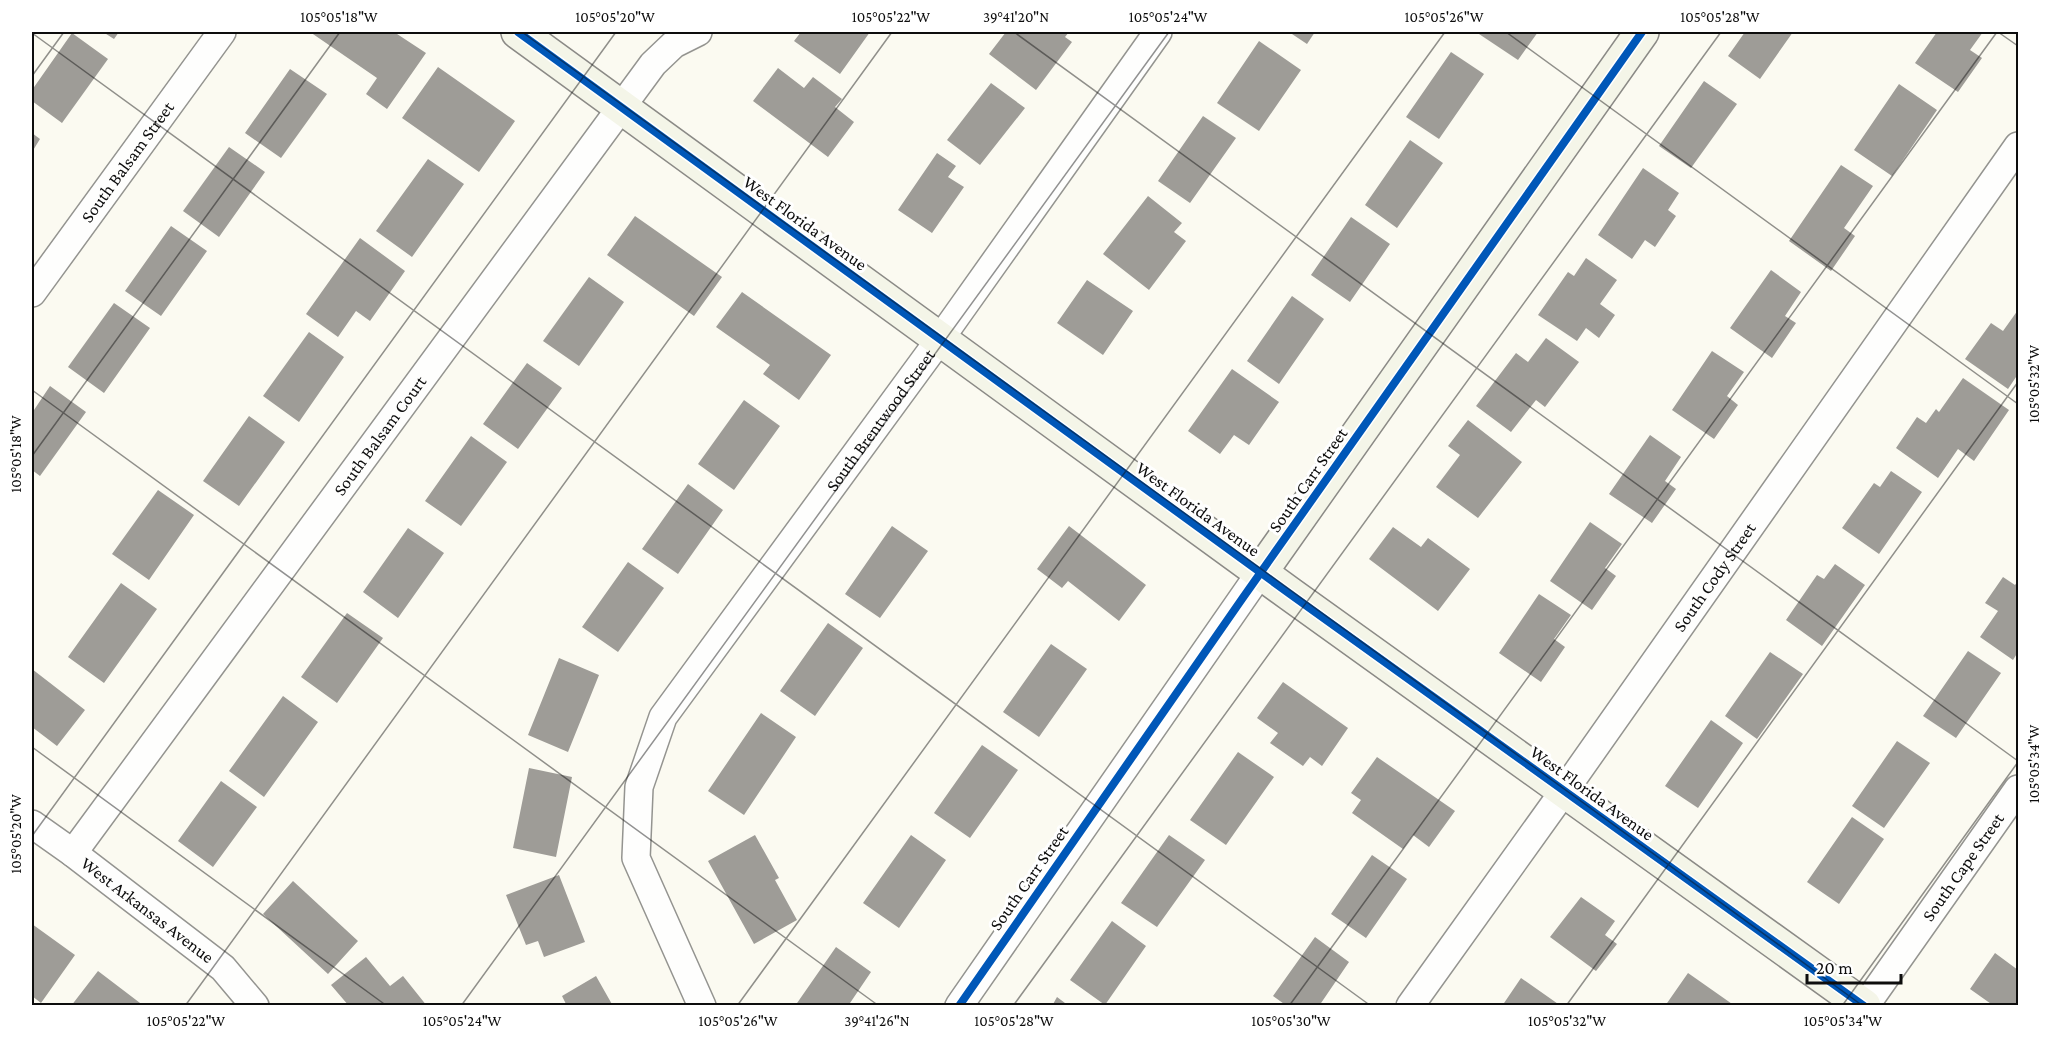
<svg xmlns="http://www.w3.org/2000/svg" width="2050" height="1037" font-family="'Crimson Pro',serif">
<rect width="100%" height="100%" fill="#fbfaf1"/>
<!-- building -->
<path fill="#9e9c97" d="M 103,32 L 119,32 L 114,39 Z
M 310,32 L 394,32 L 426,53 L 387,109 L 366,94 L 377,78 Z
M 801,32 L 870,32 L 840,74 L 794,41 Z
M 1006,32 L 1069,32 L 1065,37 L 1072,42 L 1036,90 L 989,54 Z
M 1289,32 L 1315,32 L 1307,44 Z
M 1476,32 L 1538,32 L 1518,60 Z
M 1745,32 L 1793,32 L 1760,79 L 1728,56 Z
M 1937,32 L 1983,32 L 1970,50 L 1982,58 L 1958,92 L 1915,63 Z
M 72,33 L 108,59 L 62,123 L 32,101 L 32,90 Z
M 1259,41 L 1301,70 L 1259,131 L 1217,103 Z
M 1451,52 L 1484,74 L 1439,139 L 1406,117 Z
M 438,67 L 515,121 L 479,172 L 402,118 Z
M 778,68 L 804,88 L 813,77 L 842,99 L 835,107 L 854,122 L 828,157 L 753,101 Z
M 290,69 L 327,94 L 281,158 L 245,133 Z
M 1704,81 L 1737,104 L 1691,168 L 1659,146 Z
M 991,83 L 1025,108 L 980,165 L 947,140 Z
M 1899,84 L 1937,110 L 1892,176 L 1854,150 Z
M 1203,116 L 1236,138 L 1190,203 L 1158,181 Z
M 32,133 L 40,139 L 32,152 Z
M 1410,140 L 1443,163 L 1397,228 L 1365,205 Z
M 229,147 L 265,172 L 219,237 L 183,211 Z
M 937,153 L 956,166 L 948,177 L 964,187 L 932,233 L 898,210 Z
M 428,159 L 464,184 L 412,257 L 376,231 Z
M 1841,165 L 1873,186 L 1844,228 L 1855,236 L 1831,271 L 1789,241 Z
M 1643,168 L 1679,193 L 1668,210 L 1676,216 L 1655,247 L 1645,240 L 1632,259 L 1598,235 Z
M 1148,196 L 1182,223 L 1174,232 L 1186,241 L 1149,290 L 1103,254 Z
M 635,216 L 722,277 L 694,316 L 607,255 Z
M 1351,217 L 1390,244 L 1350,302 L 1311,275 Z
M 171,226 L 207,251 L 161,316 L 125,291 Z
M 360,238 L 405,271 L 370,321 L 356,311 L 338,337 L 306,314 Z
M 1586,258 L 1617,280 L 1600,304 L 1615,315 L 1599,338 L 1586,328 L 1577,341 L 1538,315 L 1568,272 L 1574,276 Z
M 1771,270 L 1801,292 L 1785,316 L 1796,323 L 1772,358 L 1730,328 Z
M 589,277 L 624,302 L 579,366 L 543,341 Z
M 1087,280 L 1133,311 L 1103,355 L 1057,323 Z
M 742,292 L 831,355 L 799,400 L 763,374 L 770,365 L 716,327 Z
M 1292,296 L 1324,319 L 1279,384 L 1247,361 Z
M 114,303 L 150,328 L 104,393 L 68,367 Z
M 2018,310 L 2018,374 L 2008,389 L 1965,359 L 1991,323 L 2003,331 Z
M 309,332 L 344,357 L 299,422 L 263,396 Z
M 1546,338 L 1579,362 L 1545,407 L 1536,400 L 1511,432 L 1476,406 L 1516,353 L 1528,362 Z
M 1712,351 L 1744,372 L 1727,396 L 1738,405 L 1714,439 L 1672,410 Z
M 527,363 L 562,388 L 518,449 L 483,424 Z
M 1232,369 L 1279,402 L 1249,445 L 1234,435 L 1220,454 L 1188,431 Z
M 1963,378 L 2009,410 L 1974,461 L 1958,449 L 1938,478 L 1896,448 L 1917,417 L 1926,423 L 1936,409 L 1939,412 Z
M 50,386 L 86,412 L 40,476 L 32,470 L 32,413 Z
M 744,400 L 780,426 L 734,490 L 698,464 Z
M 249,416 L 285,442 L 239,506 L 203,481 Z
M 1468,420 L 1522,462 L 1478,518 L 1436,487 L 1460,455 L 1448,446 Z
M 1650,435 L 1681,457 L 1665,481 L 1676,489 L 1652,523 L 1609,494 Z
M 471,436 L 507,462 L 461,526 L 425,501 Z
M 1891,471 L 1922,492 L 1879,554 L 1842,528 L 1874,483 L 1880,487 Z
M 688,484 L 723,510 L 678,574 L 642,549 Z
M 158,490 L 194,515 L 149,580 L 112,554 Z
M 1590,522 L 1622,544 L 1605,568 L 1616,576 L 1592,610 L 1550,581 Z
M 892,526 L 928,551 L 880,618 L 845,594 Z
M 1069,526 L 1146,585 L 1119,621 L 1068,581 L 1062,588 L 1037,569 Z
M 1393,527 L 1421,547 L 1428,538 L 1470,569 L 1438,611 L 1369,559 Z
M 408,528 L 444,553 L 398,618 L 363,592 Z
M 628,562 L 664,588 L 618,652 L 582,627 Z
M 1835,564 L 1865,585 L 1822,646 L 1786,620 L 1817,575 L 1824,579 Z
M 2003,577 L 2015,585 L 2018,581 L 2018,652 L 2013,660 L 1980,637 L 1998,611 L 1985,603 Z
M 121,583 L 157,609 L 104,683 L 68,657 Z
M 1539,594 L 1571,615 L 1554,639 L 1565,647 L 1541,682 L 1499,653 Z
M 347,613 L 383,638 L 337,703 L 301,677 Z
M 828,623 L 863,648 L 815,716 L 780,691 Z
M 1051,644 L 1087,669 L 1039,737 L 1003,712 Z
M 1968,651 L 2001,673 L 1956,738 L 1923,716 Z
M 1770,652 L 1803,674 L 1757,739 L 1725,716 Z
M 559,658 L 599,675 L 568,752 L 528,735 Z
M 32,669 L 85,710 L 57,746 L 32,727 Z
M 1283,682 L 1348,728 L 1322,766 L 1310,757 L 1303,766 L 1270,743 L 1278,733 L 1257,718 Z
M 283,696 L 318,722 L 264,797 L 229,771 Z
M 761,713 L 796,737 L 744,815 L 708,791 Z
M 1711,720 L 1743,743 L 1698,808 L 1665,786 Z
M 1897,741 L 1930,763 L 1884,828 L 1852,806 Z
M 982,745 L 1018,770 L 970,838 L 934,813 Z
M 1238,752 L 1274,777 L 1226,845 L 1190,820 Z
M 1377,757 L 1455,811 L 1429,847 L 1413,835 L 1403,849 L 1352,813 L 1361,800 L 1351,793 Z
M 529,768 L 572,777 L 556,857 L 513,848 Z
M 221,781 L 257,807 L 213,867 L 178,841 Z
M 1852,817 L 1884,839 L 1839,904 L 1807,882 Z
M 755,835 L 779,878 L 775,880 L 797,920 L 754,944 L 708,861 Z
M 911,835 L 946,860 L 899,928 L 863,903 Z
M 1169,835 L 1205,860 L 1157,927 L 1121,903 Z
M 1372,855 L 1407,879 L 1366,938 L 1331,914 Z
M 559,875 L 585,942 L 544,957 L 538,941 L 526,945 L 506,895 Z
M 293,881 L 358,941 L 328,974 L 263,914 Z
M 1581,897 L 1615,921 L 1605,935 L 1617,944 L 1596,971 L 1550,937 Z
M 1112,921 L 1146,946 L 1105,1005 L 1070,980 Z
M 32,924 L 75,955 L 41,1003 L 32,996 Z
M 1315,937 L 1349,962 L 1319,1006 L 1287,1006 L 1273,996 Z
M 836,947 L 871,972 L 848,1006 L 795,1006 Z
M 1995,953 L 2018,970 L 2018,1006 L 1994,1006 L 1970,989 Z
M 366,957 L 390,986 L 403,976 L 427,1006 L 349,1006 L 331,985 Z
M 98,971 L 144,1006 L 71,1006 Z
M 1688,973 L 1735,1006 L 1665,1006 Z
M 596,976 L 613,1006 L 567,1006 L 562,996 Z
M 1521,978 L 1561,1006 L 1502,1006 Z
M 1057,997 L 1069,1006 L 1052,1006 Z"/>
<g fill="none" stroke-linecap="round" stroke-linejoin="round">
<defs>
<g id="street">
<path id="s1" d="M 32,293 L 222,32"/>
<path id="s2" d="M 32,824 L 73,853 L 223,968 L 255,1006"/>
<path id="s3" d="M 73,853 L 653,64 L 674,44 L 698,32"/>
<path id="s4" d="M 702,1006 L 636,858 L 639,787 L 663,717 L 940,339 L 1158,32"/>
<path d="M 959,1006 L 1260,573"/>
<path id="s5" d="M 1410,1006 L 1564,791 L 2018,146"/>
<path id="s6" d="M 1865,1006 L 2018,789"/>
</g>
<path id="secondary" d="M 518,32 L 1290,594 L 1864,1006
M 1260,573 L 1642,32"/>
</defs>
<!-- street casing -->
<use href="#street" stroke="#949490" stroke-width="30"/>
<!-- secondary casing -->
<use href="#secondary" stroke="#8b8a86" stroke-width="36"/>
<!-- street -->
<use href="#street" stroke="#fefefd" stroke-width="27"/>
<!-- secondary -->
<use href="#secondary" stroke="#f4f5e8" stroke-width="33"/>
<defs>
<path id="cycleway" d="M 518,32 L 1290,594 L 1864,1006
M 959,1006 L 1242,599 L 1642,32"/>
</defs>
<!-- cycleway casing -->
<use href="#cycleway" stroke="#fff" stroke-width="11"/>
<!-- cycleway -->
<use href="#cycleway" stroke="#0057b8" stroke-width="8"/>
</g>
<!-- ticks -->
<path fill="none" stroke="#0d0d0d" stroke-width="1.5" stroke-opacity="0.45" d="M 522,32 L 1863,1006M 1014,32 L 2018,761M 1506,32 L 2018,404M 1998,32 L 2018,46M 32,33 L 1371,1006M 32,76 L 64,32M 32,390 L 879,1006M 32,456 L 340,32M 32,747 L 387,1006M 32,836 L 616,32M 185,1006 L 892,32M 461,1006 L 1169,32M 737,1006 L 1445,32M 1013,1006 L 1721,32M 1289,1006 L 1997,32M 1566,1006 L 2018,382M 1842,1006 L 2018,762"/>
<g text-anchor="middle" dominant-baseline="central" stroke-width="6" stroke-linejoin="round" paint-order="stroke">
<!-- street labels -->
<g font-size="18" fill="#0d0d0d" stroke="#fff">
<text stroke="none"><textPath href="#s1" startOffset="162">South Balsam Street</textPath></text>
<text transform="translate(805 223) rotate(36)">West Florida Avenue</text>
<text stroke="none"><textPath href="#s4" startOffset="675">South Brentwood Street</textPath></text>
<text stroke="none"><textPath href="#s3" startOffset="518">South Balsam Court</textPath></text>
<text transform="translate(1308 480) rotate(-55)">South Carr Street</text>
<text transform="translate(1198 509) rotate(36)">West Florida Avenue</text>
<text stroke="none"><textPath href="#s5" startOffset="526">South Cody Street</textPath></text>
<text transform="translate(1592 793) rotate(36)">West Florida Avenue</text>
<text stroke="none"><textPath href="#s6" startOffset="170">South Cape Street</textPath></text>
<text transform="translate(1029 878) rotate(-55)">South Carr Street</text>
<text stroke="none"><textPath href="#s2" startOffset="144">West Arkansas Avenue</textPath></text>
</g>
</g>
<!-- border -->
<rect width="2050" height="1037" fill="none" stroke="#ffffff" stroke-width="66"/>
<!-- scale -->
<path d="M1807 974v9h94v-9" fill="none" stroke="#0d0d0d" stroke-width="3"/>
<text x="1816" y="974" font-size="18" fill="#0d0d0d" stroke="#ffffff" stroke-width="4.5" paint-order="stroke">20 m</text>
<rect x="33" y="33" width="1984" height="971" fill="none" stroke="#0d0d0d" stroke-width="2"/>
<g font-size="15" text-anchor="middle" fill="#0d0d0d">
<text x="339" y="22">105°05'18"W</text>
<text x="615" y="22">105°05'20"W</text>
<text x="891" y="22">105°05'22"W</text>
<text x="1016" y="22">39°41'20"N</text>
<text x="1168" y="22">105°05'24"W</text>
<text x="1444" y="22">105°05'26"W</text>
<text x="1720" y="22">105°05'28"W</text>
<text transform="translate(2034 384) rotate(-90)" y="5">105°05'32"W</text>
<text transform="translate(16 454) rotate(-90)" y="5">105°05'18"W</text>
<text transform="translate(2034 764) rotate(-90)" y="5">105°05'34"W</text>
<text transform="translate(16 834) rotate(-90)" y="5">105°05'20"W</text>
<text x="186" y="1026">105°05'22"W</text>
<text x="462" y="1026">105°05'24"W</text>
<text x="738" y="1026">105°05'26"W</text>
<text x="877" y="1026">39°41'26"N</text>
<text x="1014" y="1026">105°05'28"W</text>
<text x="1291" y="1026">105°05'30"W</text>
<text x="1567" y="1026">105°05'32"W</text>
<text x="1843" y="1026">105°05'34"W</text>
</g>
</svg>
